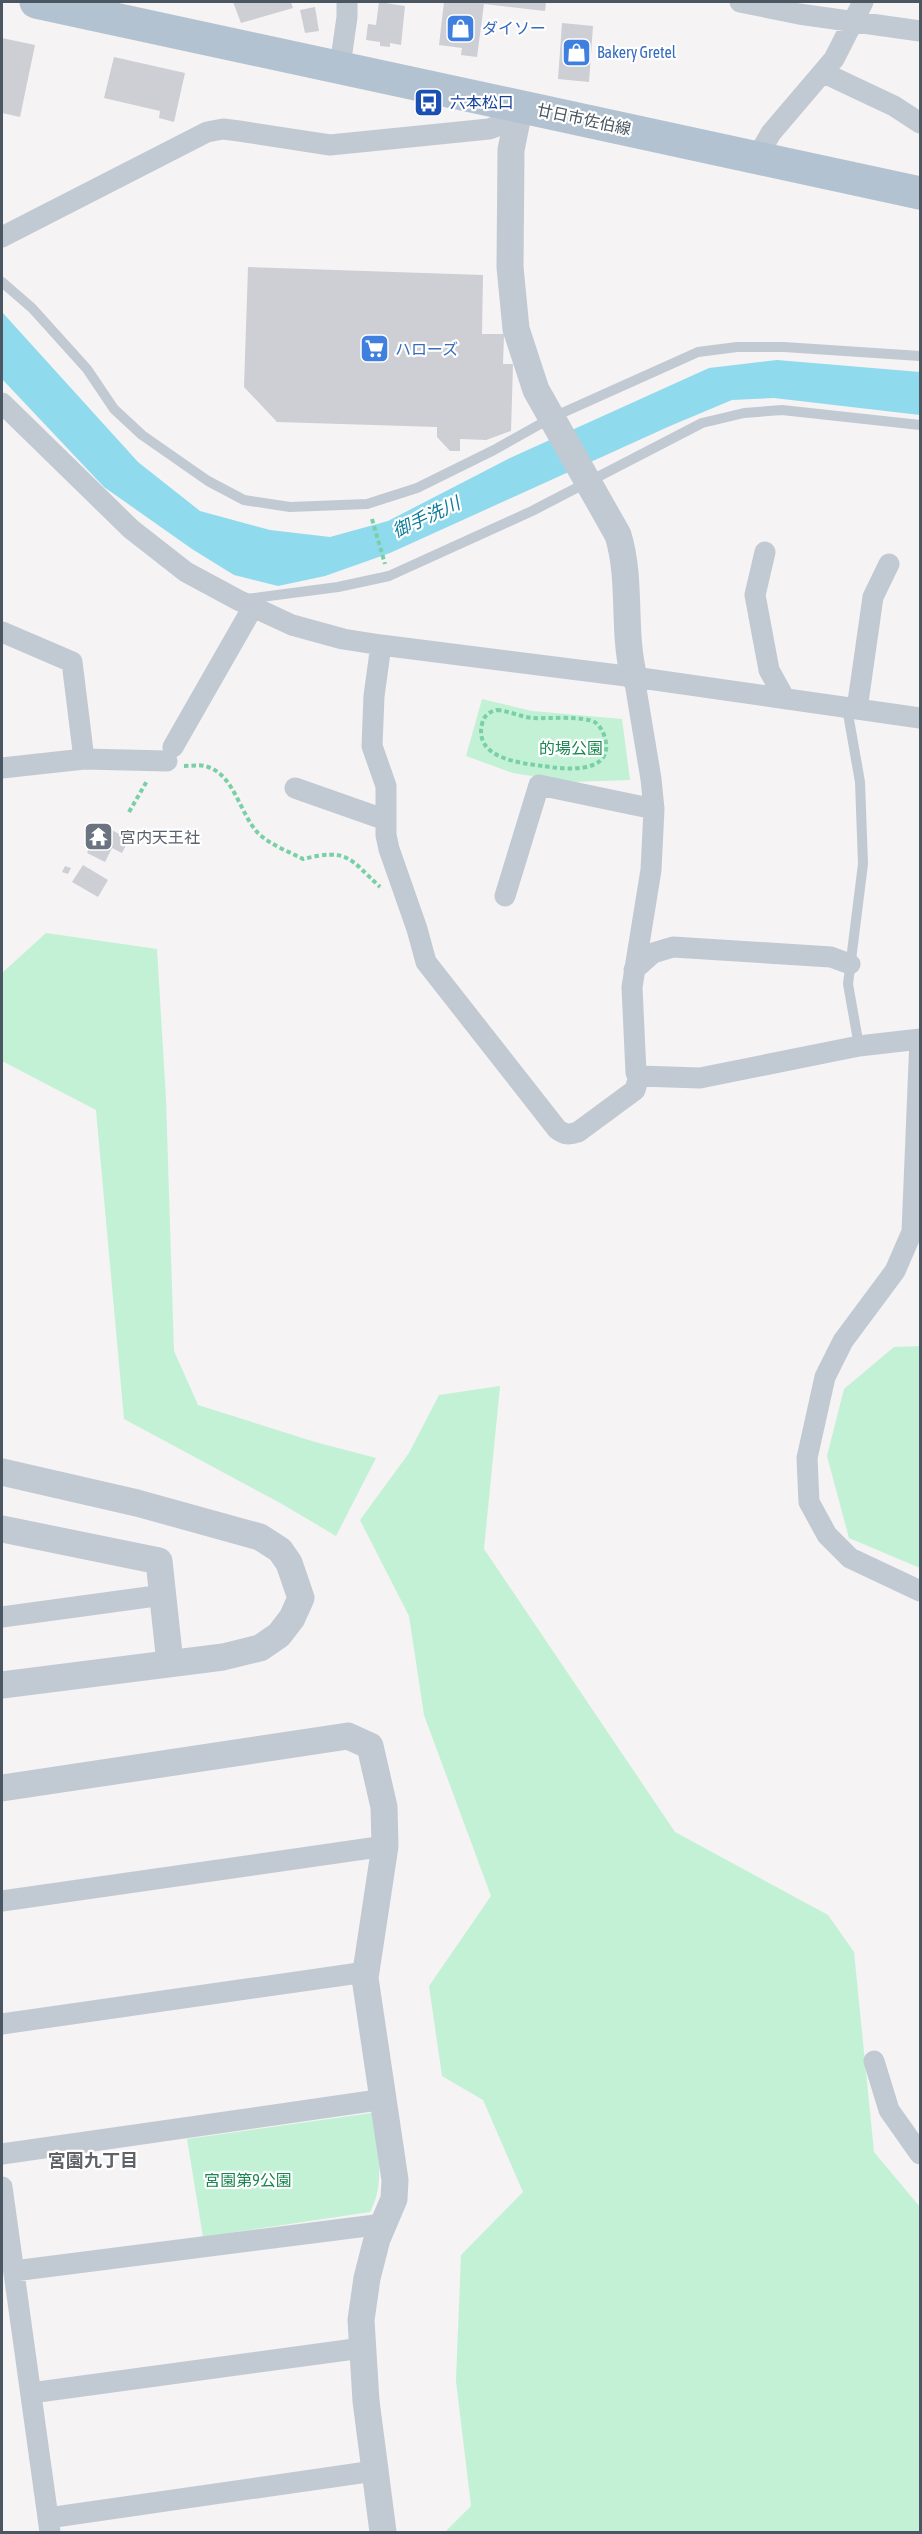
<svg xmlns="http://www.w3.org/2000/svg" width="922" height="2534" font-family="'Asap Condensed','Noto Sans JP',sans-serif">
<rect width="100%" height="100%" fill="#f5f3f3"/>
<!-- green -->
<path fill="#c3f1d5" d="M 482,699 L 532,711 L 622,719 L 630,780 L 569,782 L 513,773 L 466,756 Z
M 46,933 L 157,949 L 166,1099 L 174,1351 L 198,1405 L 315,1442 L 376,1458 L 336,1536 L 282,1504 L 124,1419 L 96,1110 L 2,1061 L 2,973 Z
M 920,1346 L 920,1568 L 849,1538 L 827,1456 L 844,1389 L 894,1347 Z
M 500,1386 L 484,1549 L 675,1832 L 828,1915 L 854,1952 L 874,2152 L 920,2207 L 920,2532 L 445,2532 L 471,2506 L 456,2381 L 461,2255 L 523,2192 L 483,2100 L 442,2076 L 429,1986 L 491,1896 L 424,1715 L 409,1616 L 360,1520 L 409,1453 L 439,1395 Z
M 372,2113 C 376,2146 387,2181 370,2212 L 203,2237 L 187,2139 Z"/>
<!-- water -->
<path fill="#90daee" d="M 2,312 L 138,462 L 200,511 L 270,530 L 330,537 L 388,521 L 510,458 L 709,368 L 777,360 L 920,372 L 920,415 L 774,398 L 732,400 L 670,426 L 390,553 L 325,576 L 278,586 L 234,575 L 192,549 L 104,487 L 2,379 Z"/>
<!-- building -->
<path fill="#cdcfd5" d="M 233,2 L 291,2 L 293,8 L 241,23 Z
M 379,2 L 405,6 L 401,45 L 390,43 L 390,47 L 380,46 L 380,42 L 366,40 L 368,24 L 376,25 Z
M 444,2 L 546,2 L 545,11 L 484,4 L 477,57 L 461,55 L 462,48 L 439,45 Z
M 315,7 L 319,31 L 305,33 L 300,10 Z
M 562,23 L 593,26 L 589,82 L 558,79 Z
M 2,38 L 35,45 L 20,117 L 2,113 Z
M 114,57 L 185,73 L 174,122 L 159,118 L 160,111 L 104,98 Z
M 248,267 L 483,275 L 482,334 L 504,334 L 503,364 L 513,364 L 511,431 L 486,440 L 460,439 L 460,451 L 450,451 L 437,437 L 437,427 L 277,422 L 244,387 Z
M 96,822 L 129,839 L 122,853 L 112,848 L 105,862 L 87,853 L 94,838 L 89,835 Z
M 83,865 L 108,880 L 98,897 L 72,882 Z
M 65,866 L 71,868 L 68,874 L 62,872 Z"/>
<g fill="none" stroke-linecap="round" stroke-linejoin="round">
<!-- path -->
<path stroke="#7ad0a6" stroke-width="4" stroke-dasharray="4.5 3" stroke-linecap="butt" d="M 372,519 L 385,564
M 497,710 C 509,711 521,717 533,718 C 547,719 585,715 596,723 C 602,728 605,736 606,743 C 610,775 561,769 543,766 C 519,763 474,758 482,724 C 484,715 489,712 497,710 Z
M 184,766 C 192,766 201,764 208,767 C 234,775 240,814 258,833 C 270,845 288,851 303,859 C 348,848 349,858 380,887
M 129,812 L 147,781"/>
<!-- service -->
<path stroke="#c1cad2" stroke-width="10" d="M 2,282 L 32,308 L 87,369 L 114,409 L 142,435 L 208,481 L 244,500 L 290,507 L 367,504 L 417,488 L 494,450 L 551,418 L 698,352 L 737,347 L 784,347 L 920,356
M 246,599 L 338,587 L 389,576 L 532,511 L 702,423 L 744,413 L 782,410 L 920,425
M 847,708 L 860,782 L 863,864 L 848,984 L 859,1046"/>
<!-- minor -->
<path stroke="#c1cad2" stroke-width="21" d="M 740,2 L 799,14 L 920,31
M 340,66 L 347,17 L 347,2
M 824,73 L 894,106 L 920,123
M 757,157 L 771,133 L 834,59 L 863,2
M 2,237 L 207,132 L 223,129 L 239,131 L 330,145 L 489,129 L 515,120
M 2,403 L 131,529 L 186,572 L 238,600 L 292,625 L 343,639 L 381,645 L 634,677 L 920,718
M 765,552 L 755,595 L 769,670 L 785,699
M 2,632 L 72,662 L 84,759
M 381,645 L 374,696 L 372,746 L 386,786 L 386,835 L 389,849 L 417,929 L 426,962 L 557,1129 C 565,1135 569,1135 578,1132 L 635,1090 L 639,1076
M 634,677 L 651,779 L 654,809 L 651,870 L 632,987 L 636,1073 L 639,1076 L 700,1078 L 859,1046 L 920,1039 L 912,1232 L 895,1271 L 843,1341 L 825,1377 L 807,1458 L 809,1502 L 827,1535 L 850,1558 L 920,1591
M 857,709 L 873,597 L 889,564
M 173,747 L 253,607
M 2,768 L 84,759 L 167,761
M 295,788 L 386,820
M 505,896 L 539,785 L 654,809
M 634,970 L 653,953 L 673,947 L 831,957 L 850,964
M 2,1617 L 163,1595
M 2,1901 L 385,1846
M 2,2024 L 366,1972
M 874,2061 L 889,2110 L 920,2154
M 2,2154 L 385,2099
M 2,2187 L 50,2532
M 14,2271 L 383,2224
M 31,2393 L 362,2348
M 48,2518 L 374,2471"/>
<!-- tertiary -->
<path stroke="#c1cad2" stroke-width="27" d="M 520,105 L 511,150 L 510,267 L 516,329 L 536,390 L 618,535 C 632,581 622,631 634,677
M 2,1472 L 137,1503 L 260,1537 L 280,1550 L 289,1563 L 301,1598 L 292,1618 L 279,1635 L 260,1648 L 223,1657 L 2,1685
M 2,1529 L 159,1561 L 170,1663
M 2,1788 L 348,1736 L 370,1746 L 384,1807 L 385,1846 L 365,1978 L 395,2180 L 394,2199 L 377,2239 L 367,2278 L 361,2320 L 366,2401 L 383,2532"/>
<!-- primary -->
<path stroke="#b3c2d1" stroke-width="33" d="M 36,2 L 920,193"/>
</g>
<!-- icons -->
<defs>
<symbol id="shop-square" viewBox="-11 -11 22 22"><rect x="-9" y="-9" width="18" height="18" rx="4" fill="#3f7fe0" stroke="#fff"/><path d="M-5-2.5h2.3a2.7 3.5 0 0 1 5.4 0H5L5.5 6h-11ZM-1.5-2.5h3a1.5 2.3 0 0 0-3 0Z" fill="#fff"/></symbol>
<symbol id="bus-square" viewBox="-11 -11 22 22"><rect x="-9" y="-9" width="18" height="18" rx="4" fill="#1a4fb4" stroke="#fff"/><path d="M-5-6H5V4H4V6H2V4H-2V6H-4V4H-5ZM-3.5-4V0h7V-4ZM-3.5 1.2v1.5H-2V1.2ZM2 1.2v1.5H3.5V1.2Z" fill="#fff"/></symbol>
<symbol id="supermarket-square" viewBox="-11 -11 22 22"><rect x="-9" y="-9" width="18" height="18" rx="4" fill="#3f7fe0" stroke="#fff"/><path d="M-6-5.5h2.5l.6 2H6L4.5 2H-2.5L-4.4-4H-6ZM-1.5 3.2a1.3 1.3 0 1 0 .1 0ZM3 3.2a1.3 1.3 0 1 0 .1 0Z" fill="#fff"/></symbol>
<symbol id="temple-square" viewBox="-11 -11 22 22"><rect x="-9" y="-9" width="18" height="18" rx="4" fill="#6b7280" stroke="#fff"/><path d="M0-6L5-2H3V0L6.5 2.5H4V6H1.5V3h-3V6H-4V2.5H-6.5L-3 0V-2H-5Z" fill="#fff"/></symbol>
</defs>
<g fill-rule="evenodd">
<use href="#shop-square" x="444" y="12" width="33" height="33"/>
<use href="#shop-square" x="560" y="36" width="33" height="33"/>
<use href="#bus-square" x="412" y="86" width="33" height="33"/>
<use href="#supermarket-square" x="358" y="332" width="33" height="33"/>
<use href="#temple-square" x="82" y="820" width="33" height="33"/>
</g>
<g text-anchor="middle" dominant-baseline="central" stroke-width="4.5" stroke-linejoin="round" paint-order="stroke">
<!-- shop labels -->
<g font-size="16" fill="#366cbe" stroke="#fff" text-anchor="start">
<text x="482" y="28">ダイソー</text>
<text x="597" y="52">Bakery Gretel</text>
<text x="395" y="349">ハローズ</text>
</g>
<!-- transit labels -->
<g font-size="16" fill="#164399" stroke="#fff" text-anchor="start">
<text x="450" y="102">六本松口</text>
</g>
<!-- street labels -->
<g font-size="16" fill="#4a5661" stroke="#fff">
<text transform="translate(584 119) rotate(12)">廿日市佐伯線</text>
</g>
<!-- park labels -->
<g font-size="16" fill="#17864f" stroke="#fff">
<text x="571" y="748">的場公園</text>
<text x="248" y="2180">宮園第9公園</text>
</g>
<!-- worship labels -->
<g font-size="16" fill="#5b616d" stroke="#fff" text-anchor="start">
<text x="120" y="837">宮内天王社</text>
</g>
<!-- water labels -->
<g font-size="18" font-style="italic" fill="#0c7c9b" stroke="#fff">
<text transform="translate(426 517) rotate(-25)">御手洗川</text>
</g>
<!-- neighbourhood labels -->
<g font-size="18" font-weight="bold" fill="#5f6368" stroke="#fff">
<text x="93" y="2160">宮園九丁目</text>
</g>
</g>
<!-- border -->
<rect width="922" height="2534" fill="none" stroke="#4a5661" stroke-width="6"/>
</svg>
